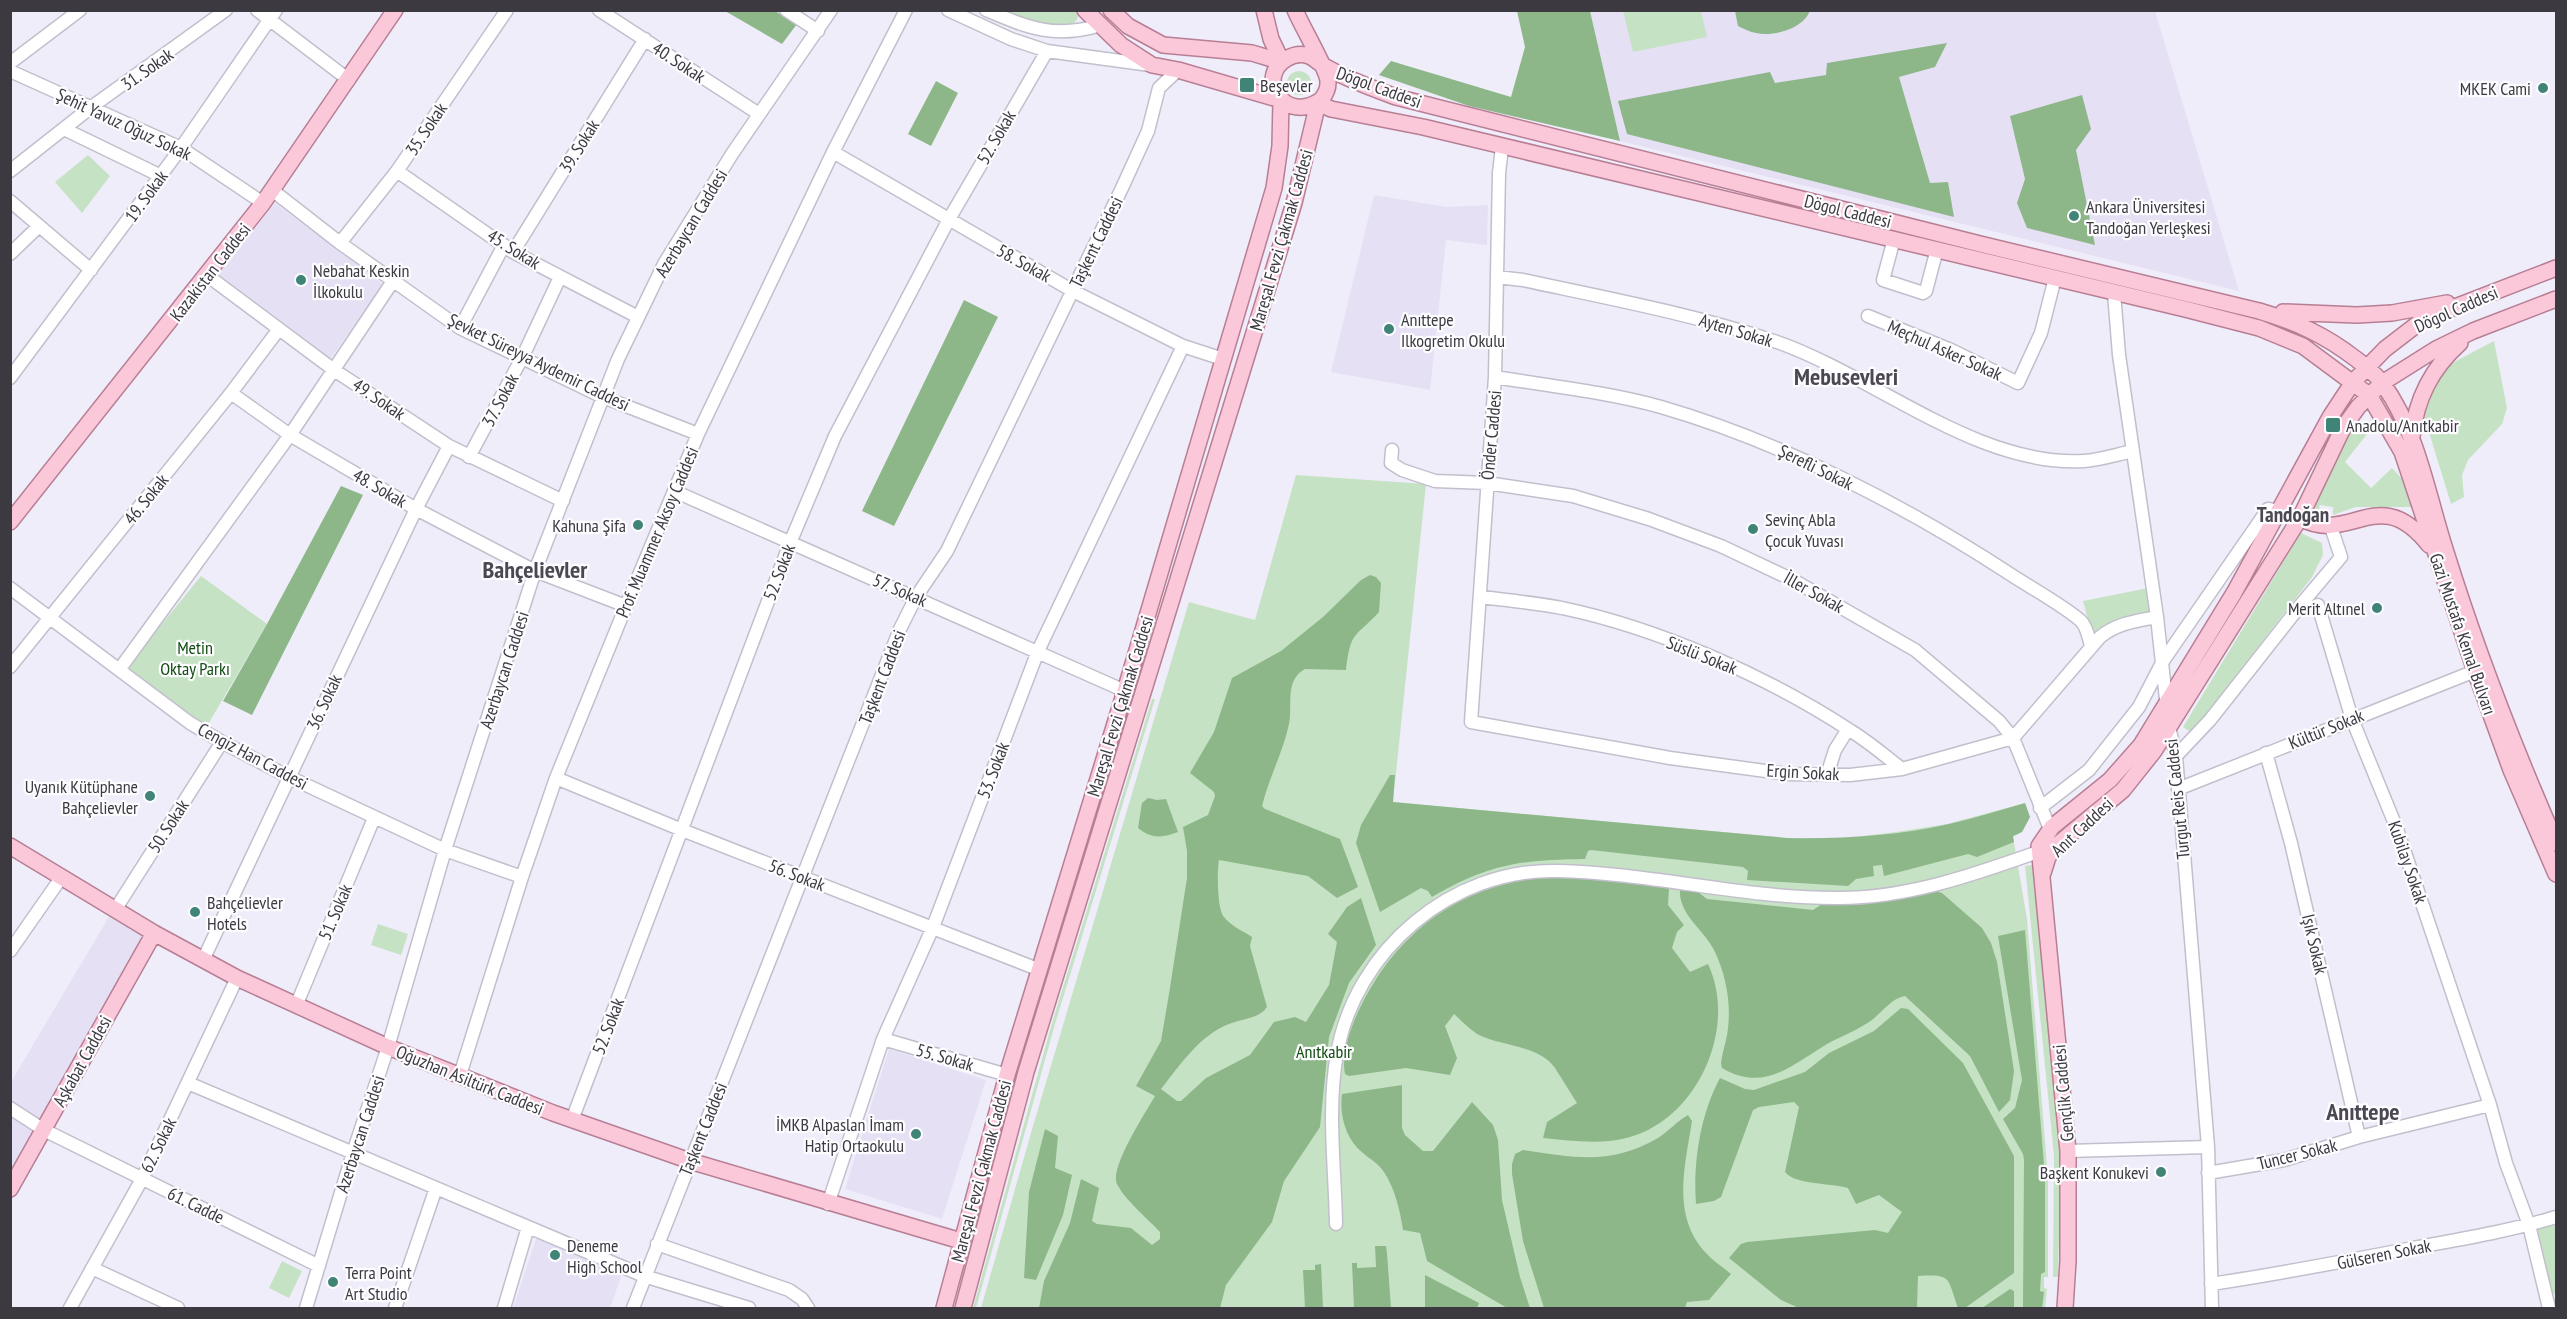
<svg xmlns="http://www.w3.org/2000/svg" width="2567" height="1319" font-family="'PT Sans Narrow',sans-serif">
<rect width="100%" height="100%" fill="#f0edfa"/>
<!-- built -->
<path fill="#e6e0f5" d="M 1590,11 L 2155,11 L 2239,291 L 1620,141 Z
M 1374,195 L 1447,207 L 1488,205 L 1487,245 L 1446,240 L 1430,390 L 1331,372 Z
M 275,203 L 383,284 L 329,361 L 218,275 Z
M 110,915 L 150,941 L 11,1190 L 11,1082 Z
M 889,1049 L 986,1080 L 942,1219 L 845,1189 Z
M 537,1236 L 622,1274 L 610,1308 L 513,1308 Z"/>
<!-- green -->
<path fill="#c6e2c4" d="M 1005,11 L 1077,11 L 1078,18 L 1072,26 L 1044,25 Z
M 1623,11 L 1701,11 L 1707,37 L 1633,52 Z
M1287 83a12 12 0 1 1 24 0a12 12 0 1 1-24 0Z
M 88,155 L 110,176 L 82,213 L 55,182 Z
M 2494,341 L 2507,408 L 2502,424 L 2468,460 L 2462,475 L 2464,497 L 2451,504 L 2424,416 L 2433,387 L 2444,371 L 2456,361 Z
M 2354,429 L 2365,429 L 2368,433 L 2345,462 L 2371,488 L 2392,468 L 2403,480 L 2413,507 L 2356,507 L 2333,515 L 2333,507 L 2320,505 L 2318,512 L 2312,508 L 2346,437 Z
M 1296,475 L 1426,484 L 1393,802 L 1787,838 L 1837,839 L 1896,832 L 1947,824 L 2025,803 L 2030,817 L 2022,832 L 2013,837 L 2027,919 L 2048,1178 L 2048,1277 L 2044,1277 L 2044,1288 L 2047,1289 L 2045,1308 L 981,1308 L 1033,1126 L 1189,602 L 1255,620 Z
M 2301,533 L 2322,543 L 2323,555 L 2312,577 L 2192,733 L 2183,727 Z
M 201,576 L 267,624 L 207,726 L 182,711 L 127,667 Z
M 2148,588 L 2151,613 L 2093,638 L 2083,601 Z
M 1152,699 L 1155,699 L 1055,1024 L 976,1308 L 973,1308 L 1052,1023 Z
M 2032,865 L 2061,1155 L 2058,1277 L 2053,1277 L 2054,1156 L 2025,866 Z
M 378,924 L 408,934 L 401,955 L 371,945 Z
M 2556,1223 L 2556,1293 L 2552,1295 L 2536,1229 Z
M 282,1261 L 302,1271 L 289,1298 L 269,1288 Z"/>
<!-- forest -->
<path fill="#8db789" d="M 1810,10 C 1805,28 1774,37 1756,33 C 1750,32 1744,29 1738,26 L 1735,11 Z
M 725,11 L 775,11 L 797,24 L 782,44 Z
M 1517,11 L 1590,11 L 1620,141 L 1469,106 L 1379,75 L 1391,61 L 1511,97 L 1525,47 Z
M 1947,43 L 1935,67 L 1899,77 L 1930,183 L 1948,182 L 1954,217 L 1627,134 L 1618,101 L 1770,72 L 1775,83 L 1826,75 L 1827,63 Z
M 936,81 L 958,93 L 931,146 L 908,134 Z
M 2082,95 L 2091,129 L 2076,150 L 2095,245 L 2027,228 L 2017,203 L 2025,179 L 2010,116 Z
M 964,300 L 998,317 L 894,526 L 862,511 Z
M 341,486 L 363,495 L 252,715 L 223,701 L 267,624 Z
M 1370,575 L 1376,577 L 1381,583 L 1379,612 C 1354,639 1351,630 1346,670 L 1305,669 C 1284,680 1293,707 1289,724 C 1283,752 1269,778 1262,806 L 1265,809 L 1340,839 L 1358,887 L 1337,898 L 1308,876 L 1219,860 C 1217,871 1217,909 1224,917 C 1231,926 1243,931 1252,937 L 1250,946 L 1267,1007 C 1259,1019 1240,1019 1229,1024 C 1200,1035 1180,1065 1161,1089 L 1177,1101 L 1181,1101 L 1206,1078 L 1250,1055 L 1274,1022 L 1295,1017 L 1306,1022 L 1329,985 L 1337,942 L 1328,934 L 1347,907 L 1361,898 L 1376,945 L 1349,983 L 1329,1037 L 1320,1127 L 1284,1181 L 1272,1222 L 1226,1285 L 1220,1308 L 1039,1308 L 1044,1281 L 1070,1223 L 1081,1179 L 1099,1188 L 1092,1221 L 1097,1224 L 1131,1228 L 1152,1245 L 1160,1239 L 1160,1232 C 1148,1219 1124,1199 1117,1184 C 1109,1168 1146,1112 1155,1096 L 1136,1086 L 1161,1041 L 1169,994 L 1187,878 L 1187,851 L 1183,827 L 1208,815 L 1215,796 L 1214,792 L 1190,773 L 1214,732 L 1232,678 L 1281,651 L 1323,617 L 1361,580 Z
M 1390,775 L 1395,775 L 1393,802 L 1787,838 C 1841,839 1896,836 1949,824 C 1975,818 2000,810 2025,803 L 2030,817 L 2022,832 L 2013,836 L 2014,842 L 1977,857 L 1968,854 L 1884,876 L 1882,865 L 1873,866 L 1874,876 L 1856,879 L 1848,886 L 1747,880 L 1748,871 L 1743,867 L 1591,850 L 1588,851 L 1585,859 C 1520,860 1489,864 1432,897 L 1428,891 L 1421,888 L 1380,912 L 1356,843 L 1361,825 Z
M 1148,798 L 1157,800 L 1166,799 L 1178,832 C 1163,838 1151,839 1138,828 L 1142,803 Z
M 1551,877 L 1585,878 L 1669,888 L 1668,905 L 1684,925 L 1677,932 L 1672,948 L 1690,972 L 1708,964 C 1738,1027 1698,1118 1630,1137 C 1603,1145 1571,1141 1543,1138 L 1547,1122 L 1577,1103 L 1555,1068 C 1540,1046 1502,1046 1479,1035 C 1470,1030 1462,1021 1454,1014 L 1445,1026 L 1457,1058 L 1450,1075 L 1406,1068 L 1349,1076 L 1345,1074 C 1341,1056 1350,1029 1358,1012 C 1395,932 1462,882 1551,877 Z
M 1680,889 L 1698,892 L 1707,899 L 1813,910 L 1822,904 L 1865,903 L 1935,891 L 1942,893 L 1982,928 L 1991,943 L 1997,962 L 2014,1071 L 2010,1100 L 1999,1112 L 1970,1056 L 1905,996 C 1892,998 1882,1012 1872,1020 C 1858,1030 1842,1036 1827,1044 C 1792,1065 1764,1093 1722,1068 L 1721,1064 C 1722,1052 1727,1040 1728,1028 C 1731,1002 1726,976 1715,952 C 1705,930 1678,915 1680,889 Z
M 2025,930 L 2045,1177 L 2045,1272 L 2041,1274 L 2040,1291 L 2044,1292 L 2042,1308 L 2023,1308 L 2024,1160 L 2023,1154 L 2003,1119 L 2015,1108 L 2022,1080 L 1998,936 Z
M 1901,1008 L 1908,1009 L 1963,1063 L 2014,1156 L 2014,1273 L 1965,1308 L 1958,1308 C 1947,1278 1953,1274 1918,1276 L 1917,1308 L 1799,1308 L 1781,1300 L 1729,1258 L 1741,1244 L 1747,1242 L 1875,1230 L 1888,1233 L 1902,1212 L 1879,1195 L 1856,1204 L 1848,1188 C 1832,1183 1795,1185 1785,1172 L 1799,1107 L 1794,1102 L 1759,1107 L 1753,1110 L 1721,1197 L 1714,1201 L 1696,1204 C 1693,1163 1700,1115 1720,1078 L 1745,1089 L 1754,1090 L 1805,1072 L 1829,1053 L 1874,1031 Z
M 1402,1085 L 1402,1128 L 1405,1135 L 1423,1151 L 1433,1151 L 1472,1102 L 1493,1125 L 1498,1140 L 1502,1200 L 1520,1277 L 1530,1308 L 1507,1308 L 1427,1261 L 1420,1233 L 1403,1230 C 1400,1210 1395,1189 1384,1172 C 1379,1164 1370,1159 1363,1153 C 1346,1140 1339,1115 1342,1094 Z
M 1688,1115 L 1692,1121 C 1685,1166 1671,1216 1706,1253 C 1713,1261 1723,1267 1731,1274 L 1709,1300 L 1687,1302 L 1685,1308 L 1544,1308 L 1523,1241 L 1512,1174 L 1512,1164 L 1515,1154 L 1523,1150 C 1575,1157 1609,1166 1658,1138 C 1669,1131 1677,1121 1688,1115 Z
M 1045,1129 L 1058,1136 L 1055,1168 L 1072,1175 L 1063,1215 L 1036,1280 L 1024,1278 L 1029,1192 Z
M 1375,1246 L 1386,1246 L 1387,1253 L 1391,1308 L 1354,1308 L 1352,1263 L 1357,1263 L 1357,1268 L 1376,1267 Z
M 1321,1264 L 1323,1308 L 1305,1308 L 1303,1270 L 1315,1270 L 1315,1265 Z
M 1425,1275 L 1479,1303 L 1477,1308 L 1425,1308 Z
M 2010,1289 L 2014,1291 L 2014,1308 L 1982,1308 Z"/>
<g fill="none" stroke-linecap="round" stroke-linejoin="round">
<defs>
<path id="minor" d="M 257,10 L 349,80
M 599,10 L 759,114
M 786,10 L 818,31
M 948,10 L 1011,39 L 1047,51 L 1150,65
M 986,10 C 1029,28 1054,39 1101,25
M 10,63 L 80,10
M 10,71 L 181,148 L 263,203
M 64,129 L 161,176
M 1502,147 L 1499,173 L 1495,377 L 1471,722 L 1670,758 L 1787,774 L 1850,775 L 1902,769 L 2013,738 L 2100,637 C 2117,623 2136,621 2157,617
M 833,152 L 1073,291 L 1183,346 L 1223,359
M 10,171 L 90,108 L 226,10
M 397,171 L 513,252 L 638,317
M 272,190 L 340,243 L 460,328 L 603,397 L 698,434
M 10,201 L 91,270
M 1894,239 L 1883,280 L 1923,293 L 1926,291 L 1937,249
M 340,243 L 397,171 L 507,10
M 513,252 L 645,39
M 10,254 L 38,227
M 208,276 L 334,370 L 449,446 L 563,501
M 1497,277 L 1523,280 C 1607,298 1692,314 1774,341 C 1874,375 1976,467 2084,461 C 2100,460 2118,454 2133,451
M 2114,293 L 2119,355 L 2157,617 L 2169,727 L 2176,756 L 2208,1147 L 2212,1308
M 1868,316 L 1951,350 L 2018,383 L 2041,333 L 2055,278
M 460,328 L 504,245
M 1495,377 C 1550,386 1607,392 1661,407 C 1782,442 1908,507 2013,576 C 2033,589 2064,606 2081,621 C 2087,627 2089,639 2091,646
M 10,378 L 181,148 L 276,10
M 231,393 L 290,435 L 416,509 L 535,571 L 626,606
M 1392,450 L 1391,463 L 1402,470 L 1435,481 L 1487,483 L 1573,496 L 1649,519 L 1721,546 L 1793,580 L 1915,650 L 1999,721 L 2013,738 L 2050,829
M 469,457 L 523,356 L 560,277
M 674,491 L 1125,691
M 2331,527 L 2341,557 L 2303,602 L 2309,609 L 2318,605 L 2352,719 L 2397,829 L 2490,1105 L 2506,1163 L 2529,1225 L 2549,1308
M 10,588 L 190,723 L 222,742 L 289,777 L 445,850 L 522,877
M 1480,597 C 1508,600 1535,603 1562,608 C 1658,628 1769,677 1851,731 C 1869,742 1885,756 1902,769
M 10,667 L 231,393 L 279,329
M 119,670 L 290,435 L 393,281
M 2266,753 L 2291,843 L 2359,1137
M 2176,756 L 2210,720 L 2303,602
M 1827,775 L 1835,750 L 1848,729
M 556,778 L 682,830 L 1040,970
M 2178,789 L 2475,671
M 2040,808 L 2089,770 L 2139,707 L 2163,661 L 2268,509 L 2280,511
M 115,910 L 222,742
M 10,951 L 61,878
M 203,960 L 416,509 L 449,446
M 296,1006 L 374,818
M 883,1039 L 1007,1075
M 460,1075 L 522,877 L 556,778 L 626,606 L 698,434 L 833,152 L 906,10
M 188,1083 L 644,1276 L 749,1308
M 10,1108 L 44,1130 L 319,1266
M 572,1120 L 790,543 L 835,436 L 948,221 L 1047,51
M 2068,1151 L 2208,1147
M 2208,1173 L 2284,1160 L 2359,1137 L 2490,1105
M 828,1204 L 883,1039 L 933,927 L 1038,651 L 1183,346
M 1336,1224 C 1335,1168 1327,1109 1337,1054 C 1355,950 1452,868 1558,871 C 1651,873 1742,898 1835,898 C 1905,899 1973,875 2038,852
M 657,1244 L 789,1290 L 802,1299 L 808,1308
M 92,1268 L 178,1308
M 2211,1284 C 2279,1274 2346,1261 2413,1248 C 2461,1239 2510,1231 2556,1217
M 70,1308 L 142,1179 L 237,978
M 306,1308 L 353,1153 L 388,1047 L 445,850 L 535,571 L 618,359 L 664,264 L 732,154 L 831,10
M 395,1308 L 436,1188
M 504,1308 L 528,1227
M 633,1308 L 900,629 L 916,597 L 947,551 L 1122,188 L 1148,131 L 1159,88 L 1178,70"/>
<path id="major" d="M 1085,10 L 1121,45 L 1152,65 L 1178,70 L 1281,100
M 1111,10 L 1128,26 L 1163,45 L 1252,53 L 1282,62
M 1264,10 L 1271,39 L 1282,62
M 1295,10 C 1301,25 1329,72 1328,83 C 1328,90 1325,95 1321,100 C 1285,125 1255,78 1286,59 C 1293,55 1301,53 1309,56 C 1314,58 1319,63 1324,66 C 1346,79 1372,88 1396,97 L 1980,244 L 2259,311 C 2296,322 2325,335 2356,359 C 2365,366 2376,374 2383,384 C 2418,433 2427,493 2445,549 C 2476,649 2514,747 2556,843
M 1318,103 L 1331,109 L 1423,127 L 2185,309 L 2259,328 L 2303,346 L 2369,395 L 2402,452 L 2475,671 L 2511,770 L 2556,874
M 2283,312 L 2357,315 L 2392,313 L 2447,303
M 2412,437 C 2416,399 2431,369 2460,343
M 2300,518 C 2351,546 2378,481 2429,545
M 10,522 L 263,203 L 395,10
M 10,846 L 154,933 L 237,978 L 388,1047 L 553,1113 L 690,1161 L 961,1241
M 2043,873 L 2048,857 L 2057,845 L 2123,790 L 2154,751 L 2300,518 L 2343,428 L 2358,407 L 2382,383 L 2436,349 L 2473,331 L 2556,299
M 10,1189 L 154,933
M 944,1308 L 1007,1075 L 1125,691 L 1274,188 L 1280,146 L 1281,100
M 963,1308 L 1026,1072 L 1294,203 L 1318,103
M 2065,1308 L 2068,1261 L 2068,1151 L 2039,846 L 2052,827 L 2110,780 L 2141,745 L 2234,593 L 2330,417 L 2353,382 L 2385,349 L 2424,319 L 2556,268"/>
</defs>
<!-- minor casing -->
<use href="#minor" stroke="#c2bfcc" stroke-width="15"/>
<!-- major casing -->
<use href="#major" stroke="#b77e94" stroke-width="18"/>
<!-- minor -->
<use href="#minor" stroke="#fff" stroke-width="12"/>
<!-- major -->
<use href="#major" stroke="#fbc8da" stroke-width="15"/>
</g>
<!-- markers -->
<g fill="#408478" stroke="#fdfcff" stroke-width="2">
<rect x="1239" y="77" width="16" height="16" rx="3"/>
<circle cx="2543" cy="88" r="6"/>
<circle cx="2074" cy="216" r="6"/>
<circle cx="301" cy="280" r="6"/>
<circle cx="1389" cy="329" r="6"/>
<rect x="2325" y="417" width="16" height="16" rx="3"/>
<circle cx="638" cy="525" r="6"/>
<circle cx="1753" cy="529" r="6"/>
<circle cx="2377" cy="608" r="6"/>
<circle cx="150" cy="796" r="6"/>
<circle cx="195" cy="912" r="6"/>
<circle cx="916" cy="1134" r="6"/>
<circle cx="2161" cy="1172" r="6"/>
<circle cx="555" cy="1255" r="6"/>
<circle cx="333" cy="1282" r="6"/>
</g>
<g text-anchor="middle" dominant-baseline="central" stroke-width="4.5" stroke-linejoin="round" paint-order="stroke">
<!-- street labels -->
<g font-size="18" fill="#3c3a40" stroke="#fdfcff">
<text transform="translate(679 62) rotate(33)">40. Sokak</text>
<text transform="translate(147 69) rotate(-35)">31. Sokak</text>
<text transform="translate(1379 87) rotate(20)">Dögol Caddesi</text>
<text transform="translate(124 124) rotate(25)">Şehit Yavuz Oğuz Sokak</text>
<text transform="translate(426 129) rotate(-56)">35. Sokak</text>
<text transform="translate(996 137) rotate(-60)">52. Sokak</text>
<text transform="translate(579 146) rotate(-58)">39. Sokak</text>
<text transform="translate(146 196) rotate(-54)">19. Sokak</text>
<text transform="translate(1848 211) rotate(14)">Dögol Caddesi</text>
<text transform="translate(691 223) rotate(-59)">Azerbaycan Caddesi</text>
<text transform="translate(1281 240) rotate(-74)">Mareşal Fevzi Çakmak Caddesi</text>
<text transform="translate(1096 242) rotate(-64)">Taşkent Caddesi</text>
<text transform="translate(514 249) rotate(32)">45. Sokak</text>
<text transform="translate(1024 263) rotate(29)">58. Sokak</text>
<text transform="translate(210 272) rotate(-52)">Kazakistan Caddesi</text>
<text transform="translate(2456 309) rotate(-24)">Dögol Caddesi</text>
<text transform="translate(1736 330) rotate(17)">Ayten Sokak</text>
<text transform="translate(1945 350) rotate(24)">Meçhul Asker Sokak</text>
<text transform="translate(539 362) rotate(26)">Şevket Süreyya Aydemir Caddesi</text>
<text transform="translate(379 399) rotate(34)">49. Sokak</text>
<text transform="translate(500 400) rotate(-62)">37. Sokak</text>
<text transform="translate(1491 435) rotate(-85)">Önder Caddesi</text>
<text transform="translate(1816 467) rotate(26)">Şerefli Sokak</text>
<text transform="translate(380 488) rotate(30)">48. Sokak</text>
<text transform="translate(146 499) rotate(-51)">46. Sokak</text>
<text transform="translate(657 532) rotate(-67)">Prof. Muammer Aksoy Caddesi</text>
<text transform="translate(779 572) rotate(-69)">52. Sokak</text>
<text transform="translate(900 590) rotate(23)">57. Sokak</text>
<text transform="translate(1814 592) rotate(29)">İller Sokak</text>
<text transform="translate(2463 634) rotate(71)">Gazi Mustafa Kemal Bulvarı</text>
<text transform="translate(1702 655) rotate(22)">Süslü Sokak</text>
<text transform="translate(504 670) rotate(-72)">Azerbaycan Caddesi</text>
<text transform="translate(882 677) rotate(-69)">Taşkent Caddesi</text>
<text transform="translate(324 702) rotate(-65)">36. Sokak</text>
<text transform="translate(1120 706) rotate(-73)">Mareşal Fevzi Çakmak Caddesi</text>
<text transform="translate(2326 729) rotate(-22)">Kültür Sokak</text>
<text transform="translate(253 756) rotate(28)">Cengiz Han Caddesi</text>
<text transform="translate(993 770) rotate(-69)">53. Sokak</text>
<text transform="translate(1803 772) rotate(3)">Ergin Sokak</text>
<text transform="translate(2177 799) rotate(-96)">Turgut Reis Caddesi</text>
<text transform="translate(168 826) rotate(-57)">50. Sokak</text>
<text transform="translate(2082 827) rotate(-43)">Anıt Caddesi</text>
<text transform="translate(2408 862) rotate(71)">Kubilay Sokak</text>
<text transform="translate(797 875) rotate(21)">56. Sokak</text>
<text transform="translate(335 912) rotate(-67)">51. Sokak</text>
<text transform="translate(2315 944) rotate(77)">Işık Sokak</text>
<text transform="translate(608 1026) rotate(-69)">52. Sokak</text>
<text transform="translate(945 1057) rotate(16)">55. Sokak</text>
<text transform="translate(82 1061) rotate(-61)">Aşkabat Caddesi</text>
<text transform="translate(470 1080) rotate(22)">Oğuzhan Asiltürk Caddesi</text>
<text transform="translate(2063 1093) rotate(-95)">Gençlik Caddesi</text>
<text transform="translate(703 1129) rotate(-68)">Taşkent Caddesi</text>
<text transform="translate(360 1134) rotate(-72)">Azerbaycan Caddesi</text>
<text transform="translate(158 1145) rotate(-64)">62. Sokak</text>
<text transform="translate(2297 1154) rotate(-14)">Tuncer Sokak</text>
<text transform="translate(981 1171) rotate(-75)">Mareşal Fevzi Çakmak Caddesi</text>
<text transform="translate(196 1205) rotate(26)">61. Cadde</text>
<text transform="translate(2384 1254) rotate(-11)">Gülseren Sokak</text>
</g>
<!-- poi labels -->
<g font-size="18" fill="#3c3a40" stroke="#fdfcff" text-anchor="start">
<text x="1260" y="85">Beşevler</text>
<text x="2531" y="88" text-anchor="end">MKEK Cami</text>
<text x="2086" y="206">Ankara Üniversitesi<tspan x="2086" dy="21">Tandoğan Yerleşkesi</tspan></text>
<text x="313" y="270">Nebahat Keskin<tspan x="313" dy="21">İlkokulu</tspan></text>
<text x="1401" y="319">Anıttepe<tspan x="1401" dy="21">Ilkogretim Okulu</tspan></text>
<text x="2346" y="425">Anadolu/Anıtkabir</text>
<text x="1765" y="519">Sevinç Abla<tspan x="1765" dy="21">Çocuk Yuvası</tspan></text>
<text x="626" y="525" text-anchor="end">Kahuna Şifa</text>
<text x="2365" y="608" text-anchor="end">Merit Altınel</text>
<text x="138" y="786" text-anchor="end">Uyanık Kütüphane<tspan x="138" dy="21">Bahçelievler</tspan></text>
<text x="207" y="902">Bahçelievler<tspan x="207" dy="21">Hotels</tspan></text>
<text x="904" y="1124" text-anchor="end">İMKB Alpaslan İmam<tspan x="904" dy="21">Hatip Ortaokulu</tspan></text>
<text x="2149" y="1172" text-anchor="end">Başkent Konukevi</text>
<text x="567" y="1245">Deneme<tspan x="567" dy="21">High School</tspan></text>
<text x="345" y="1272">Terra Point<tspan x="345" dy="21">Art Studio</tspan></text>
</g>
<!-- park labels -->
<g font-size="18" fill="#114d10" stroke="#fdfcff">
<text x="195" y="647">Metin<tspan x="195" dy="21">Oktay Parkı</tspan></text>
<text x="1324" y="1051">Anıtkabir</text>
</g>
<!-- quarter labels -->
<g font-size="21" font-weight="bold" fill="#4b4853" stroke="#fdfcff">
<text x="2293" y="514">Tandoğan</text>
</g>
<!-- district labels -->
<g font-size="24" font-weight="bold" fill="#4b4853" stroke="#fdfcff">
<text x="1846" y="376">Mebusevleri</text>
<text x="535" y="569">Bahçelievler</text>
<text x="2363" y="1111">Anıttepe</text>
</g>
</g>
<!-- border -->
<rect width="2567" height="1319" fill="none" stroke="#3c3a40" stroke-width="24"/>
</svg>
